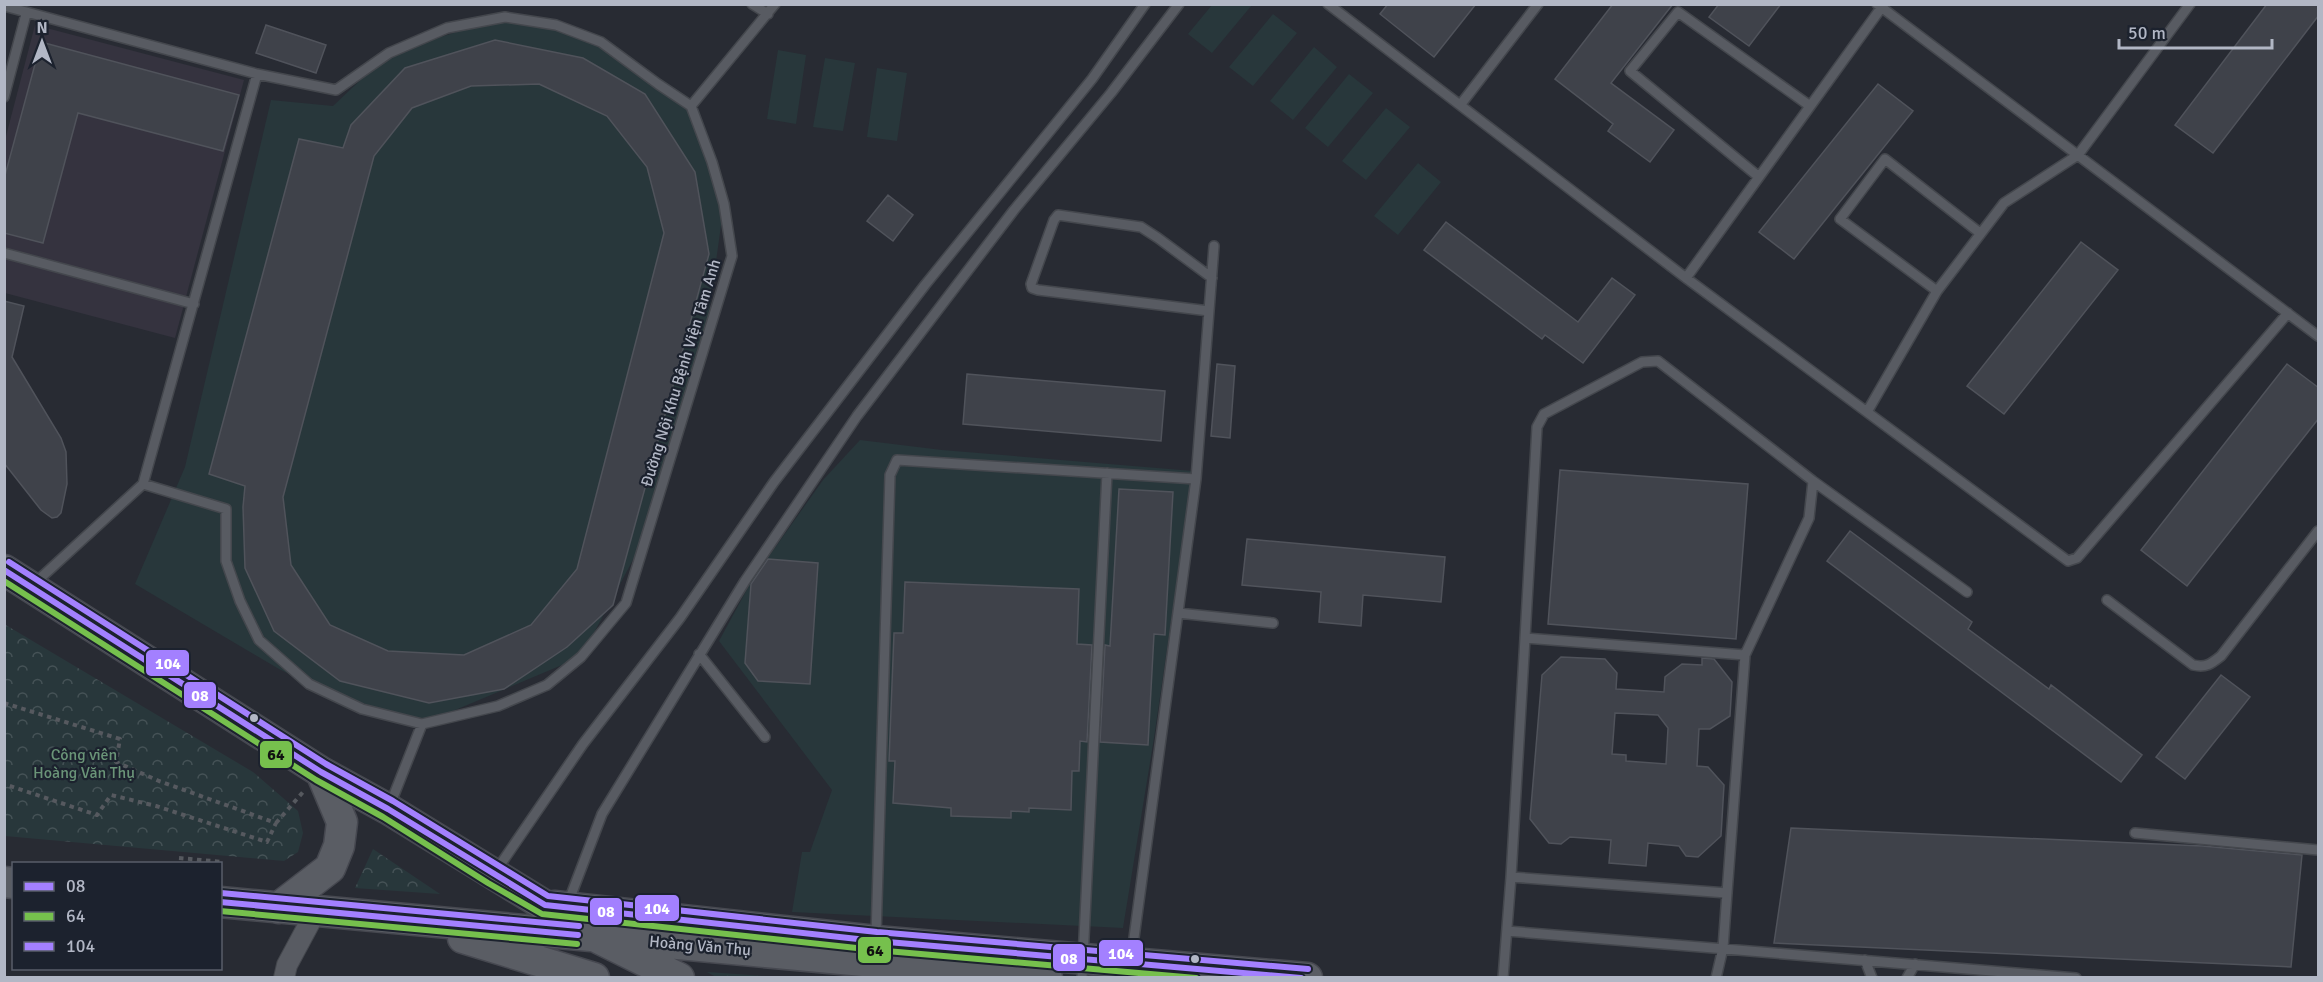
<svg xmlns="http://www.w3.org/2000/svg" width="2323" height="982" font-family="Signika,sans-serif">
<defs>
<pattern id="park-crowns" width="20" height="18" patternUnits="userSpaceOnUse" patternTransform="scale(1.5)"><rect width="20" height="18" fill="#28373b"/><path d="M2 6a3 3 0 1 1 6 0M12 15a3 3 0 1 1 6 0" fill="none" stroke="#455256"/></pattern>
</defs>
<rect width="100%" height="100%" fill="#282b33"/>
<!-- medical -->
<path fill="#35333f" d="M 35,25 L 244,80 L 175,338 L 5,293 L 5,140 Z"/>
<!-- grass -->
<path fill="#28373b" d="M 1212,5 L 1252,5 L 1212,53 L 1188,34 Z
M 1273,14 L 1297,33 L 1253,86 L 1229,67 Z
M 505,17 L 601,42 L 691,106 L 724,204 L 704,348 L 650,528 L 581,657 L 422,724 L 309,684 L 279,669 L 135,584 L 185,467 L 271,100 L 333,106 L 389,53 Z
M 1314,47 L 1337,67 L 1293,120 L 1270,101 Z
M 778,50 L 806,55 L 796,124 L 767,119 Z
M 825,58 L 855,63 L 843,131 L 813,127 Z
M 877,68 L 907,73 L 897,141 L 867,137 Z
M 1349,74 L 1373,93 L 1328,147 L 1305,128 Z
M 1386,108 L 1410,127 L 1366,180 L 1342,161 Z
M 1418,163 L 1441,182 L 1398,235 L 1374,216 Z
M 860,440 L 942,450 L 1193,471 L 1154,738 L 1123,928 L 792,912 L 802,852 L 810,852 L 832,790 L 719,641 L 752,580 L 823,480 Z"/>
<!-- park -->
<path fill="url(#park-crowns)" d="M 4,624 L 253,772 L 298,811 L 303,833 L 298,852 L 284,861 L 5,836 Z
M 373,849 L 440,894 L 355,888 Z
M 707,972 L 780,977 L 716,977 Z"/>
<!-- building -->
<path fill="#3f424a" stroke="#50535b" stroke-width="1.5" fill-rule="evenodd" d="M 1388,4 L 1476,4 L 1434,57 L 1380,14 Z
M 1613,4 L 1673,4 L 1611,83 L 1674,130 L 1650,162 L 1608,131 L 1613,124 L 1555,79 Z
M 1719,4 L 1781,4 L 1749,46 L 1709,17 Z
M 2267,4 L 2319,4 L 2319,15 L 2213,153 L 2175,125 Z
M 266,25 L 326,45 L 316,73 L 256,53 Z
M 495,40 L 583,58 L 645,94 L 695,172 L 709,254 L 613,605 L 567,647 L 504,689 L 429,703 L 340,681 L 274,631 L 245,568 L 243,507 L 245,486 L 209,474 L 299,139 L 343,148 L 351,125 L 405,68 ZM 539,84 L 607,116 L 647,167 L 664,233 L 577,569 L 531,625 L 464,655 L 388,651 L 330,625 L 291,565 L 283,497 L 374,156 L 412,108 L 471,86 Z
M 41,42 L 239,95 L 223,151 L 78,113 L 43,243 L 4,233 L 4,179 Z
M 1878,84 L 1913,111 L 1794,259 L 1759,232 Z
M 888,195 L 913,215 L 893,241 L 867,221 Z
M 1446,222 L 1578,322 L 1612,278 L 1635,295 L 1583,363 L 1545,335 L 1542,339 L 1424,250 Z
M 2081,242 L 2118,270 L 2004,414 L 1967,386 Z
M 4,301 L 24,306 L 12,357 L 61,438 L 66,452 L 67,484 L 61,513 L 57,517 L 52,518 L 41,510 L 4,463 Z
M 1217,364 L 1235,366 L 1230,438 L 1211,436 Z
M 2287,364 L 2319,388 L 2319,418 L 2187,586 L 2141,550 Z
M 967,374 L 1165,391 L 1161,441 L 963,424 Z
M 1560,470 L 1748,484 L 1736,639 L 1548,624 Z
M 1119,489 L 1173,492 L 1165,635 L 1154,634 L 1148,745 L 1100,742 L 1105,645 L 1110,646 Z
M 1850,531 L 1972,622 L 1968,629 L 2049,689 L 2051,685 L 2142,755 L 2121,782 L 1827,561 Z
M 1247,539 L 1445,557 L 1441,602 L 1363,595 L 1361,626 L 1319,622 L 1321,592 L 1242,585 Z
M 768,559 L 818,563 L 810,684 L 758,681 L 745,663 L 751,584 Z
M 905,582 L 1079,589 L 1077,644 L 1092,645 L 1087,742 L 1080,741 L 1079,771 L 1072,771 L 1071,810 L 1029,808 L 1029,812 L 1011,811 L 1011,818 L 951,816 L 951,808 L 893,803 L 895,761 L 889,761 L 894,633 L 903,633 Z
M 1561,657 L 1605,659 L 1617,673 L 1616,689 L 1664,692 L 1665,677 L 1682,664 L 1702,665 L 1702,658 L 1714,659 L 1732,682 L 1730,716 L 1710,729 L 1699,729 L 1697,766 L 1708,767 L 1724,785 L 1721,836 L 1698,857 L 1686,856 L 1679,846 L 1648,843 L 1646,866 L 1609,863 L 1611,840 L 1570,837 L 1561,844 L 1549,843 L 1530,819 L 1542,675 ZM 1615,713 L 1658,715 L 1668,728 L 1666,764 L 1626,761 L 1626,755 L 1612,754 Z
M 2221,675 L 2250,697 L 2185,779 L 2156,757 Z
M 1791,828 L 2202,846 L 2302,855 L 2291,967 L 1774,943 Z"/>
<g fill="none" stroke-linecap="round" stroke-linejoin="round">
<defs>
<path id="lane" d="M 752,4 L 768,14
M 1328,4 L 1686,278 L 2068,561 L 2077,558 L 2288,313
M 1877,4 L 2318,336
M 4,6 L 257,74 L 336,90 L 389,53 L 447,28 L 505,17 L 556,25 L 601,42 L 658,84 L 691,106 L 712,162 L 724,204 L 732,256 L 626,603 L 581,657 L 547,685 L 498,706 L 422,724 L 362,709 L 309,684 L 259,640 L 240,601 L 226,561 L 226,509 L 143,484
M 4,97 L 26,14
M 1461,104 L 1538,4
M 691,106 L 775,4
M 1759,177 L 1630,71 L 1678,12 L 1810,106
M 4,253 L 194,304
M 1686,278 L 1884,4
M 1937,291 L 1840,219 L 1885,159 L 1980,233
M 1209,311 L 1038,290 L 1032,288 L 1031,284 L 1054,220 L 1058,215 L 1141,227 L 1158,238 L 1212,278
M 1867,412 L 1937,291 L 2004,203 L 2078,155 L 2190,4
M 34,584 L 143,484 L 257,74
M 2107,600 L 2193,665 C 2206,668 2211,664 2221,656 L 2318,531
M 1178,613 L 1273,623
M 1525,638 L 1537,427 L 1544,414 L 1642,362 L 1658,361 L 1813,481 L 1967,592
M 699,654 L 765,737
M 390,805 L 422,724
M 2135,833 L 2318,850
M 496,871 L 583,744 L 680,618 L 774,482 L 925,285 L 1092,79 L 1145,4
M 1511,877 L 1727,893 L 1723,948 L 1716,978
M 1727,893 L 1745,655 L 1809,518 L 1813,481
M 568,903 L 602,814 L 745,581 L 857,416 L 1014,210 L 1111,93 L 1179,4
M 1507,931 L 2076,978
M 876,936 L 890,475 L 897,460 L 1196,479
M 1131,960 L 1196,479 L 1214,246
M 1865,960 L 1872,978
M 1082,978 L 1107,473
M 1503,978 L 1511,877 L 1525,638 L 1745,655
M 1907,978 L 1915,964"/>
<path id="street" d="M 284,978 L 287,965 L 316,911"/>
<path id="primary" d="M 4,570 L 321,772 L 388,809 L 596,937 L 679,978
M 4,882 L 14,883
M 220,902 L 1047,978
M 554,906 L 876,941 L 1307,978
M 278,908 L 330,868 L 339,846 L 342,822 L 321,772
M 463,938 L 594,978"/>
</defs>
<!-- lane casing -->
<use href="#lane" stroke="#44474d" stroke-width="12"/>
<!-- street casing -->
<use href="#street" stroke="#44474d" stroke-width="22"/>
<!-- primary casing -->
<use href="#primary" stroke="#464850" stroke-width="33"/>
<!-- path -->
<path stroke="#56595f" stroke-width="4" stroke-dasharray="4.5 4.5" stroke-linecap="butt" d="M 4,703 L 120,739 L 116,762 L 159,781 L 276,823 L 267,842 L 156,806 L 111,795 L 97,815 L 4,784
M 276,823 L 303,792
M 179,858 L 223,862"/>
<!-- lane -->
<use href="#lane" stroke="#585b62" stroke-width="9"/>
<!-- street -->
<use href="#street" stroke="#585b62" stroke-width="20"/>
<!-- primary -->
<use href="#primary" stroke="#5a5d64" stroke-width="30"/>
<defs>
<path id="bus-1" d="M 4,570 L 321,772 L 388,809 L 545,905 L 876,941 L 1301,978
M 220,902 L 578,935"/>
<path id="bus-2" d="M 4,581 L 316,780 L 383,817 L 488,883 L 542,914 L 875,950 L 1196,978
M 220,911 L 577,944"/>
<path id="bus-3" d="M 9,562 L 326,764 L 393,801 L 548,896 L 877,932 L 1308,969
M 221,893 L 579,926"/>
</defs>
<!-- bus-1 casing -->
<use href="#bus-1" stroke="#1c222e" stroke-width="10"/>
<!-- bus-2 casing -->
<use href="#bus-2" stroke="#1c222e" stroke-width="10"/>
<!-- bus-3 casing -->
<use href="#bus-3" stroke="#1c222e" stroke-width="10"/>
<!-- bus-1 -->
<use href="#bus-1" stroke="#a380ff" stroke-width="6"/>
<!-- bus-2 -->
<use href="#bus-2" stroke="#76c04d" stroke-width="6"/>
<!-- bus-3 -->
<use href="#bus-3" stroke="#a380ff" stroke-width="6"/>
</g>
<!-- markers -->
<g fill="#b2b7c5" stroke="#1c222e" stroke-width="2">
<circle cx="254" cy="718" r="5"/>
<circle cx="1195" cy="959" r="5"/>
</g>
<g text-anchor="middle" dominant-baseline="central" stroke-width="4.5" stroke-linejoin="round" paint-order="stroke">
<!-- street labels -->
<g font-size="16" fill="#b2b7c5" stroke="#1c222e">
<text transform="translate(681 373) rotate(-73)">Đường Nội Khu Bệnh Viện Tâm Anh</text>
<text transform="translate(700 946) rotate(5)">Hoàng Văn Thụ</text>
</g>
<!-- park labels -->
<g font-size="16" fill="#6a9478" stroke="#1c222e">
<text x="84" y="755">Công viên<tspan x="84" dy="18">Hoàng Văn Thụ</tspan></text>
</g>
</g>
<g stroke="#1c222e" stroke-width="2">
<rect x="145" y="649" width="45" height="28" rx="6" fill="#a380ff"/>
<rect x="183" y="681" width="34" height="28" rx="6" fill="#a380ff"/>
<rect x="259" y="740" width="34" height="29" rx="6" fill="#76c04d"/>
<rect x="634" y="894" width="46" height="28" rx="6" fill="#a380ff"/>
<rect x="589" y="897" width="34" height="29" rx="6" fill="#a380ff"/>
<rect x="857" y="936" width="35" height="28" rx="6" fill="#76c04d"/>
<rect x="1098" y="939" width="46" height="28" rx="6" fill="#a380ff"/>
<rect x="1052" y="943" width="34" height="29" rx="6" fill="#a380ff"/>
</g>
<g font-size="16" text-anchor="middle" font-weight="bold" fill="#fff">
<text x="168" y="669">104</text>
<text x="200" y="701">08</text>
<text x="657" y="914">104</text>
<text x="606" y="917">08</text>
<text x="1121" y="959">104</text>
<text x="1069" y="964">08</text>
</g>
<g font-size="16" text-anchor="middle" font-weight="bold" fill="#111">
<text x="276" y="760">64</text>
<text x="875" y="956">64</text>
</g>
<!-- border -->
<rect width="2323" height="982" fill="none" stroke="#b2b7c5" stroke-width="12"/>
<!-- legend -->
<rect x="12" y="862" width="210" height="108" fill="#1c222e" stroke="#585e6a" stroke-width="1.5"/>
<rect x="24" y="882" width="30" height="9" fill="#a380ff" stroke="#585e6a" stroke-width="1.5"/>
<text x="66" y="892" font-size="18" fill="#b2b7c5">08</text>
<rect x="24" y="912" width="30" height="9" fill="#76c04d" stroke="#585e6a" stroke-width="1.5"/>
<text x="66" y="922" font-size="18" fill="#b2b7c5">64</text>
<rect x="24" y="942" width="30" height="9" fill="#a380ff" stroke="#585e6a" stroke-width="1.5"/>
<text x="66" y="952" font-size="18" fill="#b2b7c5">104</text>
<!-- north arrow -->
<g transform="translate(42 42)" stroke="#1c222e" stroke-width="4.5" paint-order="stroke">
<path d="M0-4.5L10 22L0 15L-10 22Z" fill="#b2b7c5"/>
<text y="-9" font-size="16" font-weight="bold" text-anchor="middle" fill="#b2b7c5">N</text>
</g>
<!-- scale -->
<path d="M2119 39v9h153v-9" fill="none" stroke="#b2b7c5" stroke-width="3"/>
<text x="2128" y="39" font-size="18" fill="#b2b7c5" stroke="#1c222e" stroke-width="4.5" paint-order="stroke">50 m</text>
</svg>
